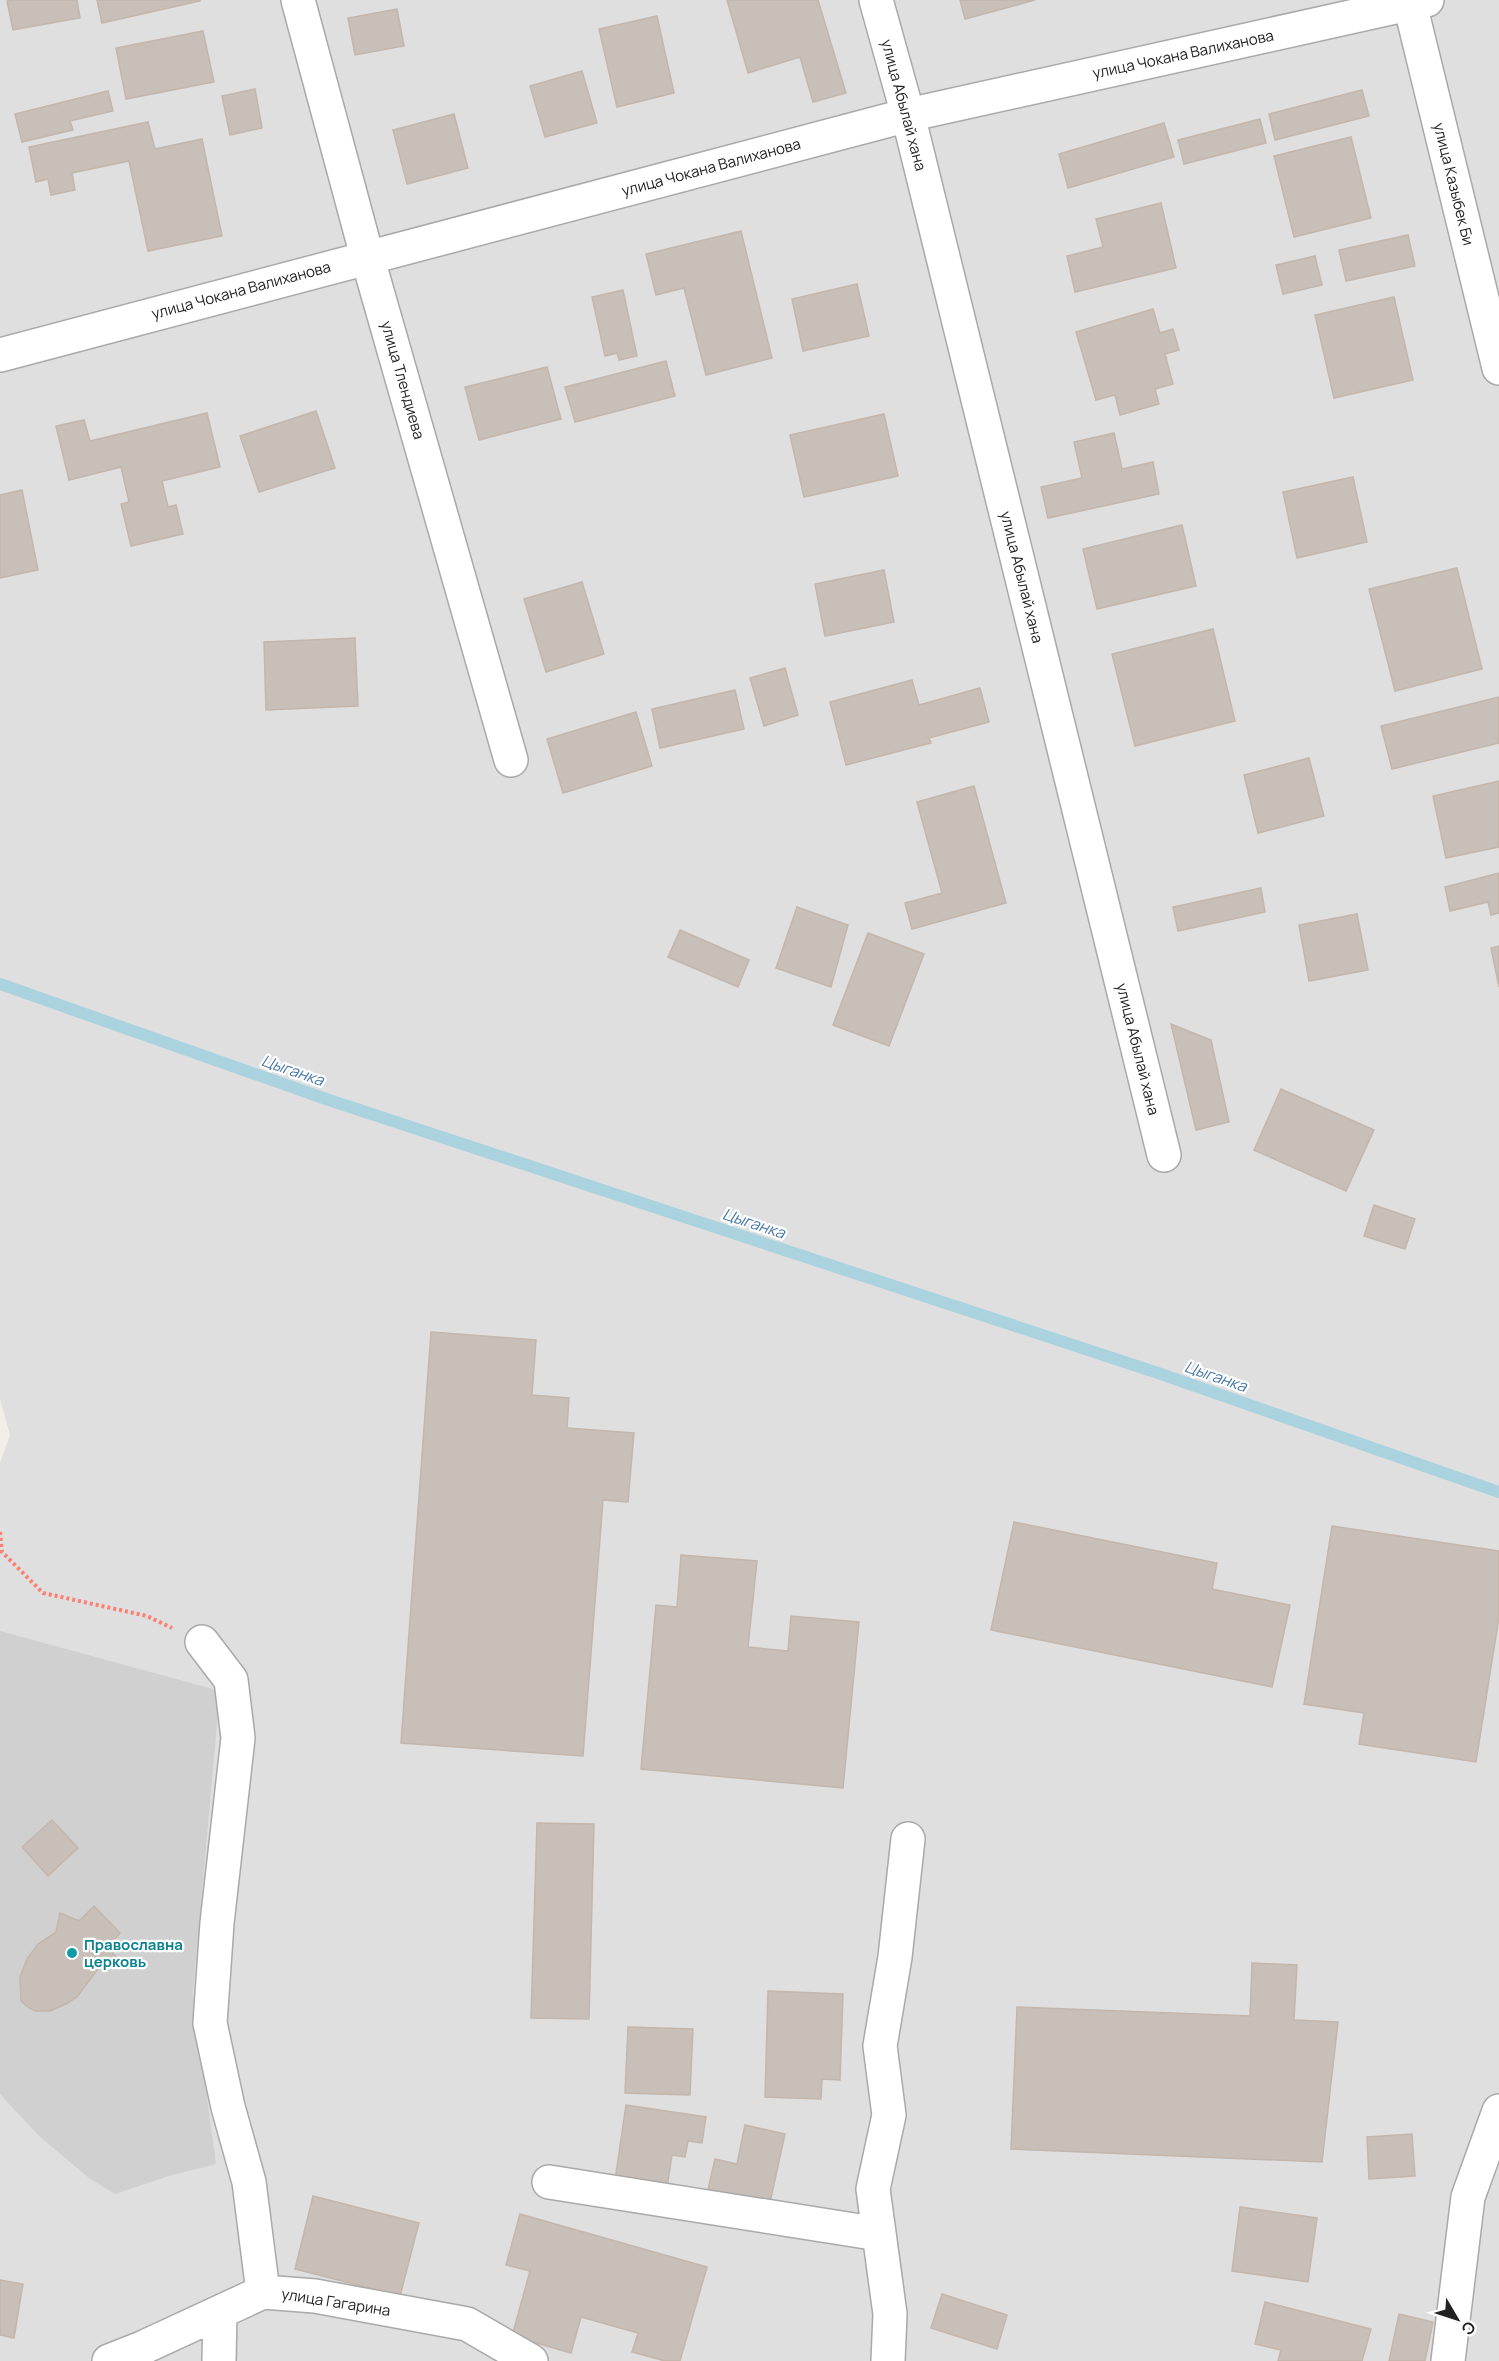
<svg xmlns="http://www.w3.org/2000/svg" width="1499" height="2361" font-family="Manrope,sans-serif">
<rect width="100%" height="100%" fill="#f2efe9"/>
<!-- residential -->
<path fill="#e0dfdf" d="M 0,0 L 1499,0 L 1499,2361 L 0,2361 L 0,1463 L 10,1435 L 0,1399 Z"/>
<!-- religious -->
<path fill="#d0d0d0" d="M 0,1631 L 220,1691 L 193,1993 L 216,2164 L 169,2176 L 115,2194 L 89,2178 L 39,2136 L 0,2094 Z"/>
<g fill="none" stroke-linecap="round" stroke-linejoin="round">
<!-- stream -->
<path stroke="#aad3df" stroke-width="12" d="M 0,984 L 326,1099 L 1158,1373 L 1499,1492"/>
</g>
<!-- building -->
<path fill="#c7bfb8" stroke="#c4b6ab" stroke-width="1.5" d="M 13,0 L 77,0 L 80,18 L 13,30 L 7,1 Z
M 97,0 L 200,0 L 200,1 L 102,23 Z
M 727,0 L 818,0 L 846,93 L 813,102 L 800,57 L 748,73 Z
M 960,0 L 1035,0 L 965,19 Z
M 397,9 L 404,46 L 355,55 L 348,18 Z
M 657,16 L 674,93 L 617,107 L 599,29 Z
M 203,31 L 214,82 L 126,99 L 116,48 Z
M 582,71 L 597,123 L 545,137 L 530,86 Z
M 255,89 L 262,128 L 230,135 L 222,96 Z
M 1362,90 L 1369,116 L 1275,140 L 1269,114 Z
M 108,91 L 113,111 L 70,121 L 73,130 L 22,142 L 15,114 Z
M 454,114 L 468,168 L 407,184 L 393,130 Z
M 1260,119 L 1266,143 L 1184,164 L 1178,140 Z
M 148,122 L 155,149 L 202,139 L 222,236 L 148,251 L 129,161 L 72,173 L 75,190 L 51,195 L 48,179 L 36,182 L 29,147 Z
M 1164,123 L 1174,157 L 1068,188 L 1059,154 Z
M 1351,137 L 1371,218 L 1294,237 L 1274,156 Z
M 1161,203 L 1176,268 L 1075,292 L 1067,256 L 1103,247 L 1096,219 Z
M 741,231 L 772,358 L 706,375 L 684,288 L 656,295 L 646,254 Z
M 1408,235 L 1415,266 L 1346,281 L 1339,250 Z
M 1315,256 L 1322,285 L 1283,294 L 1276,265 Z
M 857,284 L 869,336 L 803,351 L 792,299 Z
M 623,290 L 637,356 L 619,360 L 617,353 L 605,356 L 592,297 Z
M 1394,297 L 1413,380 L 1334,398 L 1315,315 Z
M 1153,309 L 1160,333 L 1173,329 L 1179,350 L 1165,354 L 1173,384 L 1155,389 L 1159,404 L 1120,415 L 1115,395 L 1096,400 L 1076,332 Z
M 666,361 L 675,396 L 575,422 L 565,387 Z
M 547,367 L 561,419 L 479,440 L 465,387 Z
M 316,411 L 335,468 L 259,492 L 240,436 Z
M 207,413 L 220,467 L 162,481 L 168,507 L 176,505 L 183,534 L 131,546 L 121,504 L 129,502 L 121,467 L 69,480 L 56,426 L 84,420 L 90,441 Z
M 884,414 L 898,476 L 804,497 L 790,435 Z
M 1114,433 L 1122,469 L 1153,462 L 1159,494 L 1048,518 L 1041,487 L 1082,478 L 1074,442 Z
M 1353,477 L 1367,542 L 1297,558 L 1283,492 Z
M 22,490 L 38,570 L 0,578 L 0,495 Z
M 1182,525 L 1196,586 L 1097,609 L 1083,549 Z
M 1457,568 L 1482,669 L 1395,691 L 1369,589 Z
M 884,570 L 894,622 L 825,636 L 815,584 Z
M 582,582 L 604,654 L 546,672 L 524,599 Z
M 1213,629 L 1235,721 L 1135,746 L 1112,654 Z
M 355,638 L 358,706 L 266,710 L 264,642 Z
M 785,668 L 798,715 L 764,726 L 750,678 Z
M 912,680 L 919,705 L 980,688 L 989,722 L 929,738 L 931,743 L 846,765 L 830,702 Z
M 735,690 L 744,729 L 660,748 L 652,709 Z
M 1499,697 L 1499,743 L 1392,769 L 1381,726 Z
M 636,712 L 652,766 L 563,793 L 547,739 Z
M 1309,758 L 1324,816 L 1258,833 L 1244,775 Z
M 1499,781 L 1499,847 L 1446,858 L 1433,796 Z
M 974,786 L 1006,903 L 912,929 L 905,903 L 942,893 L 917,802 Z
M 1499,873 L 1499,913 L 1491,915 L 1488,902 L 1450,911 L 1445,887 Z
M 1261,888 L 1265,912 L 1178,931 L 1173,907 Z
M 797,907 L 848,925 L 831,987 L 776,968 Z
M 1357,914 L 1368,970 L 1309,981 L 1299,925 Z
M 680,930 L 749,960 L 738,987 L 668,957 Z
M 868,933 L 924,954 L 889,1046 L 833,1025 Z
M 1499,946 L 1499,987 L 1491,948 Z
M 1171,1024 L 1211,1040 L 1229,1122 L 1196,1130 Z
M 1281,1089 L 1374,1130 L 1346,1191 L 1254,1150 Z
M 1374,1205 L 1415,1219 L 1405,1249 L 1364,1236 Z
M 431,1332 L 536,1340 L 532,1395 L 569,1398 L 567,1428 L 634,1433 L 628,1502 L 603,1500 L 583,1756 L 401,1743 Z
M 1014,1522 L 1217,1563 L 1212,1589 L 1290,1605 L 1272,1687 L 991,1630 Z
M 1332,1526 L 1499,1551 L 1499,1617 L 1476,1762 L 1359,1744 L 1364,1713 L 1304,1704 Z
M 681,1555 L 757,1561 L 748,1647 L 788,1651 L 791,1616 L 859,1622 L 843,1788 L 641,1769 L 656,1605 L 677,1607 Z
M 52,1820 L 78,1848 L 48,1876 L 22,1847 Z
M 537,1823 L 594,1824 L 589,2019 L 531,2018 Z
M 94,1906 L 120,1933 L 107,1947 L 118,1959 L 97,1970 L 77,1997 L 66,2004 L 50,2011 L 35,2011 L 26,2006 L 21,2001 L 20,1977 L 27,1959 L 38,1944 L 56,1932 L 60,1913 L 79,1921 Z
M 1252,1963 L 1297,1965 L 1294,2020 L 1338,2022 L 1322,2162 L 1011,2149 L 1017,2007 L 1250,2016 Z
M 768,1991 L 843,1994 L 840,2080 L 822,2079 L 821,2099 L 765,2097 Z
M 628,2027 L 693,2029 L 690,2095 L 625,2093 Z
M 626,2105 L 706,2117 L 702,2143 L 688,2141 L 685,2157 L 672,2155 L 667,2188 L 615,2180 Z
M 745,2125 L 785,2134 L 769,2207 L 707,2194 L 715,2159 L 737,2164 Z
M 1412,2134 L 1415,2176 L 1369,2179 L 1367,2137 Z
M 313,2196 L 419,2223 L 400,2296 L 295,2269 Z
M 1240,2207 L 1317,2218 L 1308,2282 L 1232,2271 Z
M 520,2214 L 707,2267 L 680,2361 L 665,2361 L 632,2352 L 638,2333 L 581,2317 L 571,2353 L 512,2336 L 530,2271 L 506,2265 Z
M 0,2280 L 23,2284 L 14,2338 L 0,2335 Z
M 942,2294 L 1007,2315 L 997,2349 L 931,2328 Z
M 1265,2302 L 1371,2329 L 1362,2361 L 1278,2361 L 1281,2350 L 1255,2344 Z
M 1399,2314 L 1433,2322 L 1425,2361 L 1389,2361 Z"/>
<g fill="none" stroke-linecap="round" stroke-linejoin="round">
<defs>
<path id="minor" d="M 298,0 L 367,256 L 511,760
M 876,0 L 908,115 L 1164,1155
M 1409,0 L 1499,368
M 0,355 L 908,115 L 1427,0
M 202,1642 L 231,1680 L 238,1738 L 217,1923 L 210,2023 L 228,2107 L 249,2182 L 263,2292
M 549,2182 L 879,2234
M 109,2361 L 142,2348 L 263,2292 L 315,2296 L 467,2324 L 531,2361
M 219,2361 L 220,2312
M 888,2361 L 890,2314 L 873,2189 L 889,2115 L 880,2046 L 895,1957 L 908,1839
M 1448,2361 L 1468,2197 L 1499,2111"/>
</defs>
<!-- minor casing -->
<use href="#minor" stroke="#a9a9a9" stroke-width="36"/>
<!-- path -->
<path stroke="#fa8072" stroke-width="4" stroke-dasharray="3 3" stroke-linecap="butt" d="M 0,1532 L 2,1552 L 43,1593 L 147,1616 L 172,1628"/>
<!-- minor -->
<use href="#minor" stroke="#fff" stroke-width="33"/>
</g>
<!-- markers -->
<circle fill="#0f9aa8" stroke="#fff" stroke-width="2" cx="72" cy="1953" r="6"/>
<g text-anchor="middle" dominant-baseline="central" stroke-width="4.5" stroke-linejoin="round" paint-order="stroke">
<!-- street labels -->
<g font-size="15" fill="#222" stroke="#fff">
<text transform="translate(1183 54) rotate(-12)">улица Чокана Валиханова</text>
<text transform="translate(904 105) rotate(75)">улица Абылай хана</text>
<text transform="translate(711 167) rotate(-15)">улица Чокана Валиханова</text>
<text transform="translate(1454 184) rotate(76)">улица Казыбек Би</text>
<text transform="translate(241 290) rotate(-15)">улица Чокана Валиханова</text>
<text transform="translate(403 380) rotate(74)">улица Тлендиева</text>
<text transform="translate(1022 577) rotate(76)">улица Абылай хана</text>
<text transform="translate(1138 1049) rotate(76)">улица Абылай хана</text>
<text transform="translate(336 2302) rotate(9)">улица Гагарина</text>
</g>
<!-- culture labels -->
<g font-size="15" font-weight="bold" fill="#0d838f" stroke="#fff" text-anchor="start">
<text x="84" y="1944">Православна<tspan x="84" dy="17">церковь</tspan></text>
</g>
<!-- water labels -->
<g font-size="16" font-style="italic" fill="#4a7aab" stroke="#fff">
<text transform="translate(293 1070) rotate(19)">Цыганка</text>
<text transform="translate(754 1223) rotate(18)">Цыганка</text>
<text transform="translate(1216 1376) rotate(19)">Цыганка</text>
</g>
</g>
<!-- north arrow -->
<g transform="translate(1457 2319) rotate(129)" stroke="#ffffff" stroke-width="4.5" paint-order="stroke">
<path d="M0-4.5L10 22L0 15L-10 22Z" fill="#222222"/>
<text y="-9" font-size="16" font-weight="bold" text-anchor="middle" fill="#222222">С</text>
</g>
</svg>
